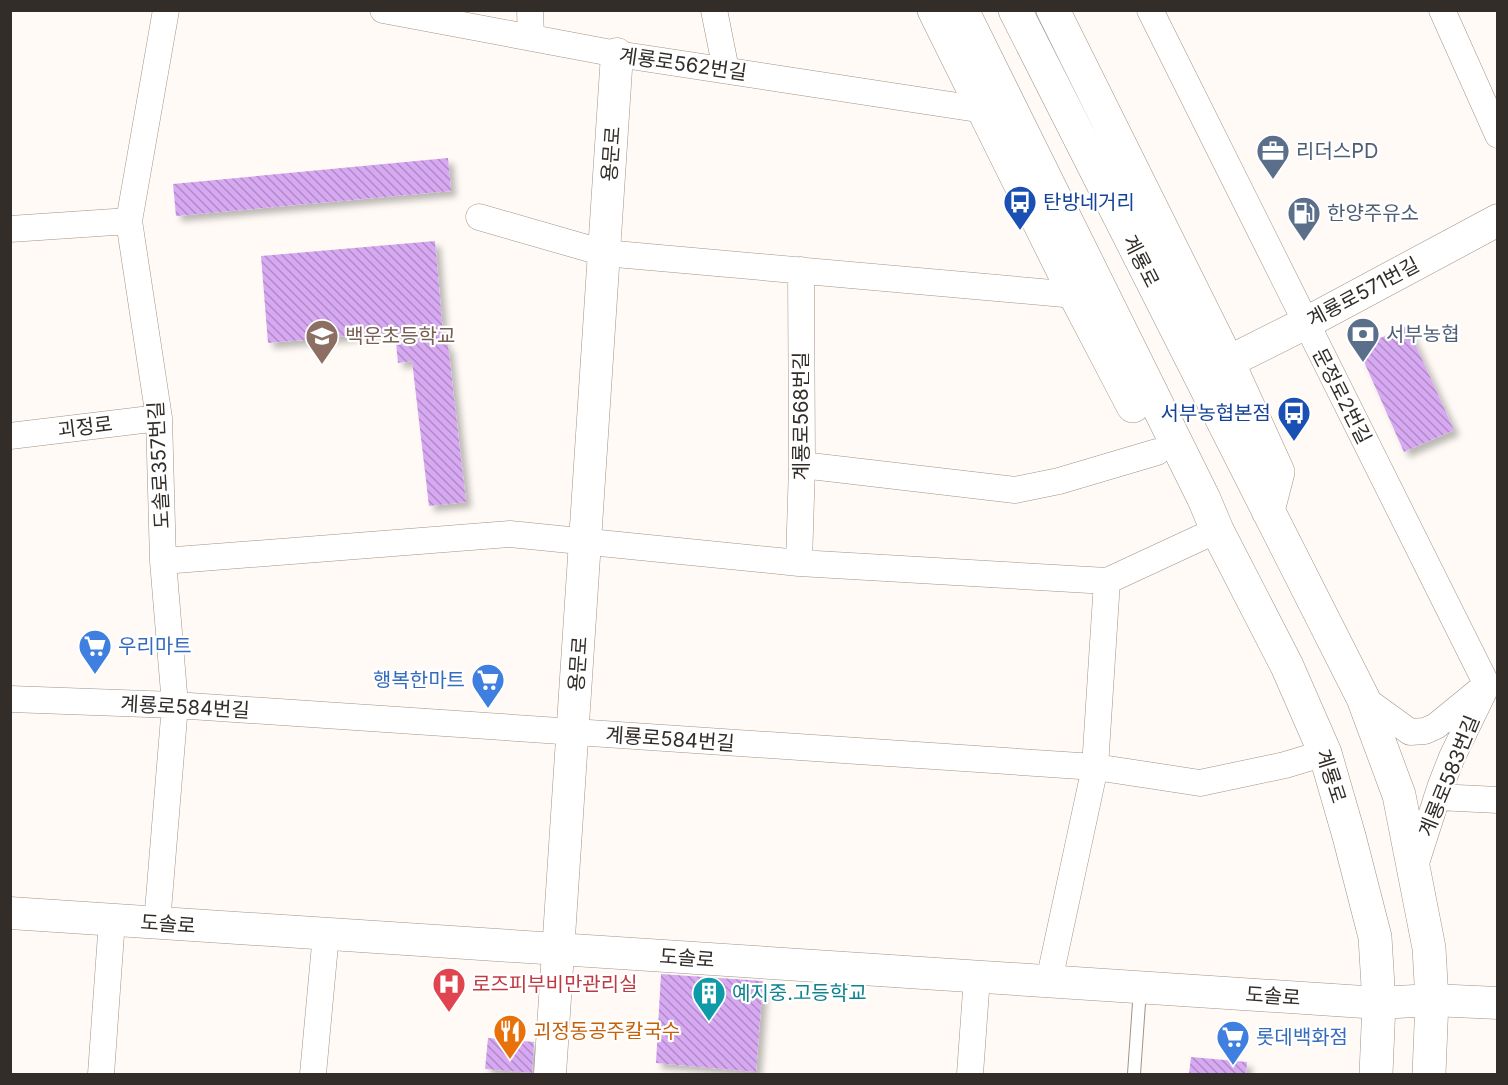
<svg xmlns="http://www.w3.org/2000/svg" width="1508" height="1085" font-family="Inter,'Noto Sans KR',sans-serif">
<defs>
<pattern id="building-back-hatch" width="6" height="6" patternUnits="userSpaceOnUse" patternTransform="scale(1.5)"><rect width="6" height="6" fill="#d7a9f3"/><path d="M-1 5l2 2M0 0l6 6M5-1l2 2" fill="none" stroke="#af8ac5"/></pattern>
<filter id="shadow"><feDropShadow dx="5.5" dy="5.5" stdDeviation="3" flood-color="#0004"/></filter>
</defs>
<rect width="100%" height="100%" fill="#fffaf5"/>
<!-- building -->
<path fill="url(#building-back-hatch)" filter="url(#shadow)" d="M 448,158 L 451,191 L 176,216 L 173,184 Z
M 435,241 L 444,345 L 448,345 L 466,502 L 429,506 L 412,361 L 398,363 L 395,332 L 268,343 L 261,256 Z
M 1407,326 L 1454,430 L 1404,452 L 1358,348 Z
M 661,974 L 763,981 L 756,1072 L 656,1063 Z
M 488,1038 L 534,1042 L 532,1073 L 485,1069 Z
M 1191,1057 L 1247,1062 L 1246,1074 L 1189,1074 Z"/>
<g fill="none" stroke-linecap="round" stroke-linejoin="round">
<defs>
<path id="service" d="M 1134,1074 L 1140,989"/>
<path id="minor" d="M 383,10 L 617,54 L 984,110
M 530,10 L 531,37
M 714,10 L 726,70
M 1150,10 L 1487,685
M 1442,10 L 1498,135
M 479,217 L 604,253 L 1075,295
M 10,229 L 129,221
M 10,436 L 159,418
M 802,465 L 1015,490 L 1059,481 L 1157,452
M 163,561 L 510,534 L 799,563 L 1107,581 L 1217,530
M 799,563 L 802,465 L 801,270
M 1363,698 L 1410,732 L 1425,731 L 1436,726 L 1480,690
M 10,699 L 175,705 L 1095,767 L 1200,783 L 1285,765 L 1325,753
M 1437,797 L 1498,800
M 1414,869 L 1441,785 L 1452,757 L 1487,685
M 157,923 L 175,705 L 163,561 L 159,418 L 129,221 L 166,10
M 1049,981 L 1095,767 L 1107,581
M 101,1074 L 112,920
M 313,1074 L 326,934
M 970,1074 L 977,977"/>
<path id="tertiary" d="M 1228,362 L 1306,323 L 1498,220
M 10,913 L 1379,1003 L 1432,1000 L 1498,1003
M 550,1074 L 617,54"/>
<path id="primary" d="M 934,10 L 1075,295 L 1133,406
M 962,10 L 1204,499 L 1217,530 L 1287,666 L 1325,753 L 1349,836 L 1375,937 L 1379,1003 L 1376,1074
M 1015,10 L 1363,698 L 1399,795 L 1429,948 L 1432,1000 L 1429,1074
M 1053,10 L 1228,362 L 1278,472 L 1268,511"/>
</defs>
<!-- service casing -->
<use href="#service" stroke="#a09389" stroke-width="14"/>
<!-- minor casing -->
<use href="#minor" stroke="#a09389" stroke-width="27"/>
<!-- tertiary casing -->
<use href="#tertiary" stroke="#a09389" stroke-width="33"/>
<!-- primary casing -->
<use href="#primary" stroke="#a09389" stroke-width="34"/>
<!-- service -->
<use href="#service" stroke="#fff" stroke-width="12"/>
<!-- minor -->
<use href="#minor" stroke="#fff" stroke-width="26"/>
<!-- tertiary -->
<use href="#tertiary" stroke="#fff" stroke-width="32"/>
<!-- primary -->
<use href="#primary" stroke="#fff" stroke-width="33"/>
</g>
<!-- icons -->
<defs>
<symbol id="office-pin" viewBox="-11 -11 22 30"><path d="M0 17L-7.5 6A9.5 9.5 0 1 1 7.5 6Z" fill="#5c6f8a" stroke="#fff"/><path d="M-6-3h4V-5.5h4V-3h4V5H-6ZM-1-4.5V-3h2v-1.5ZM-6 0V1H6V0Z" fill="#fff"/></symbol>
<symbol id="bus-pin" viewBox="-11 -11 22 30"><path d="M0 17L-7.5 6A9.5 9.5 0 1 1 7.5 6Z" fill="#1a4fb4" stroke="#fff"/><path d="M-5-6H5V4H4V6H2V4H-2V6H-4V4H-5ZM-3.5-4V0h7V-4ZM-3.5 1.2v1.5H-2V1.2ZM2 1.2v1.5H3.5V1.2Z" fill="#fff"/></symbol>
<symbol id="fuel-pin" viewBox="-11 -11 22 30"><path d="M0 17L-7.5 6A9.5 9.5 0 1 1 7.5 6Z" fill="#5c6f8a" stroke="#fff"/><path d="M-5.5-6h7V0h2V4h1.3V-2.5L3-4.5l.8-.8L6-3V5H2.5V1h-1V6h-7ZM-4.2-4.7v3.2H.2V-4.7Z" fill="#fff"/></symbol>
<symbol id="bank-pin" viewBox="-11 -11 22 30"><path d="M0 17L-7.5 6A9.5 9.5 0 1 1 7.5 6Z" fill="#5c6f8a" stroke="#fff"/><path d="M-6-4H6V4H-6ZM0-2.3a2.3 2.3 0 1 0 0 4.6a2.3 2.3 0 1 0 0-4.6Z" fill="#fff"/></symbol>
<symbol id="school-pin" viewBox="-11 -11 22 30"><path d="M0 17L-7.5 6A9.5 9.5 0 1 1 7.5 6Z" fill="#8d6e63" stroke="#fff"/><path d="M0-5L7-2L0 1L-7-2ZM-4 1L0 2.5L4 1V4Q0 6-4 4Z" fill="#fff"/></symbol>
<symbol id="supermarket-pin" viewBox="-11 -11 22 30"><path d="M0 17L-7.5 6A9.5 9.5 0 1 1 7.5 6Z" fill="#3f7fe0" stroke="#fff"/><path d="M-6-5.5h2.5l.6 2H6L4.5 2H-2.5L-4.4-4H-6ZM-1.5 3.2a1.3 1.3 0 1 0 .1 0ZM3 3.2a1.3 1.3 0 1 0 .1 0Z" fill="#fff"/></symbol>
<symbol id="hospital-pin" viewBox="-11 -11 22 30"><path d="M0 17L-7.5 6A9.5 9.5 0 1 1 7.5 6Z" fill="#e0444e" stroke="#fff"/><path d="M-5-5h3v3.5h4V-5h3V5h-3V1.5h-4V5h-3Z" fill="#fff"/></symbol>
<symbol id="building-pin" viewBox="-11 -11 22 30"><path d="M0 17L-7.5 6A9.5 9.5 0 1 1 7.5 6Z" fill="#0f9aa8" stroke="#fff"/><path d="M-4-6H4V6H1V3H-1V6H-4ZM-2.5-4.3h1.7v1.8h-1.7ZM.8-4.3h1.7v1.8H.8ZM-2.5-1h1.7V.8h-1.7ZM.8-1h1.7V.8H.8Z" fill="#fff"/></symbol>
<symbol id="restaurant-pin" viewBox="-11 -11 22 30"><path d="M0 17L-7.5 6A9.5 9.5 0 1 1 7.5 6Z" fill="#e8710a" stroke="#fff"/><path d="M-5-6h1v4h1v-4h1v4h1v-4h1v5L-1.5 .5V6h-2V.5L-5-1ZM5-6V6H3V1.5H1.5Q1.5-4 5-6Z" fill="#fff"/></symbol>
</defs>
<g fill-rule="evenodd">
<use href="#office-pin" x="1254" y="132" width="38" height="52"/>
<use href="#bus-pin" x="1001" y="183" width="38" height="52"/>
<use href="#fuel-pin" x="1285" y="194" width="38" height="52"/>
<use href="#bank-pin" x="1344" y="315" width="38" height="52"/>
<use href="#school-pin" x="303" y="317" width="38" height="52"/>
<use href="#bus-pin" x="1275" y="394" width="38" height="52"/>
<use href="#supermarket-pin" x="76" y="627" width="38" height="52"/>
<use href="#supermarket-pin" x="469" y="661" width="38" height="52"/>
<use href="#hospital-pin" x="430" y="965" width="38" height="52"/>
<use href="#building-pin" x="690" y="974" width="38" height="52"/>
<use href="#restaurant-pin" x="491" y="1012" width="38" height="52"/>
<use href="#supermarket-pin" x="1214" y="1018" width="38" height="52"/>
</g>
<g text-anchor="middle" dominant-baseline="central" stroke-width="4.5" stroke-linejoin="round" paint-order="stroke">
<!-- street labels -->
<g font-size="20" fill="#322d29" stroke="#fff">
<text transform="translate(683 64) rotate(8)">계룡로562번길</text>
<text transform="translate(611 154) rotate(-86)">용문로</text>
<text transform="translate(1141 261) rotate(63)">계룡로</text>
<text transform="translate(1363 292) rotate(-28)">계룡로571번길</text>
<text transform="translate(1342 396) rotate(63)">문정로2번길</text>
<text transform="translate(801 416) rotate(-90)">계룡로568번길</text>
<text transform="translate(85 427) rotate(-7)">괴정로</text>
<text transform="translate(159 465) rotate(-93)">도솔로357번길</text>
<text transform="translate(578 664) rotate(-86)">용문로</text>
<text transform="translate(185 707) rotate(3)">계룡로584번길</text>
<text transform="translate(670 739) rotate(4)">계룡로584번길</text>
<text transform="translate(1331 776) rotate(72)">계룡로</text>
<text transform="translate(1449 776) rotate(-68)">계룡로583번길</text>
<text transform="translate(168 924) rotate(4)">도솔로</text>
<text transform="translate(687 958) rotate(4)">도솔로</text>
<text transform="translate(1273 996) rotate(4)">도솔로</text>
</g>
<!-- service labels -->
<g font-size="20" fill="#4e5e75" stroke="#fff" text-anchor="start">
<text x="1296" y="151">리더스PD</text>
<text x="1327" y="213">한양주유소</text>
<text x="1386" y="334">서부농협</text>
</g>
<!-- transit labels -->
<g font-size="20" fill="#164399" stroke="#fff" text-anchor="start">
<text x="1043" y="202">탄방네거리</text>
<text x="1271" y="413" text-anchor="end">서부농협본점</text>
</g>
<!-- education labels -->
<g font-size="20" fill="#785e54" stroke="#fff" text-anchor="start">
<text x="345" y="336">백운초등학교</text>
</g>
<!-- shop labels -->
<g font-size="20" fill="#366cbe" stroke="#fff" text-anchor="start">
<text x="118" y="646">우리마트</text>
<text x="465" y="680" text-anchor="end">행복한마트</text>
<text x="1256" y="1037">롯데백화점</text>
</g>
<!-- health labels -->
<g font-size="20" fill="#be3a42" stroke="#fff" text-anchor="start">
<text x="472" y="984">로즈피부비만관리실</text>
</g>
<!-- culture labels -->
<g font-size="20" fill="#0d838f" stroke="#fff" text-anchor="start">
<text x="732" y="993">예지중.고등학교</text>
</g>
<!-- food labels -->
<g font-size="20" fill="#c56008" stroke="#fff" text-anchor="start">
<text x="533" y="1031">괴정동공주칼국수</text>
</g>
</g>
<!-- border -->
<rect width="1508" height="1085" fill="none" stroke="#322d29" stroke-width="24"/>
</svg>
